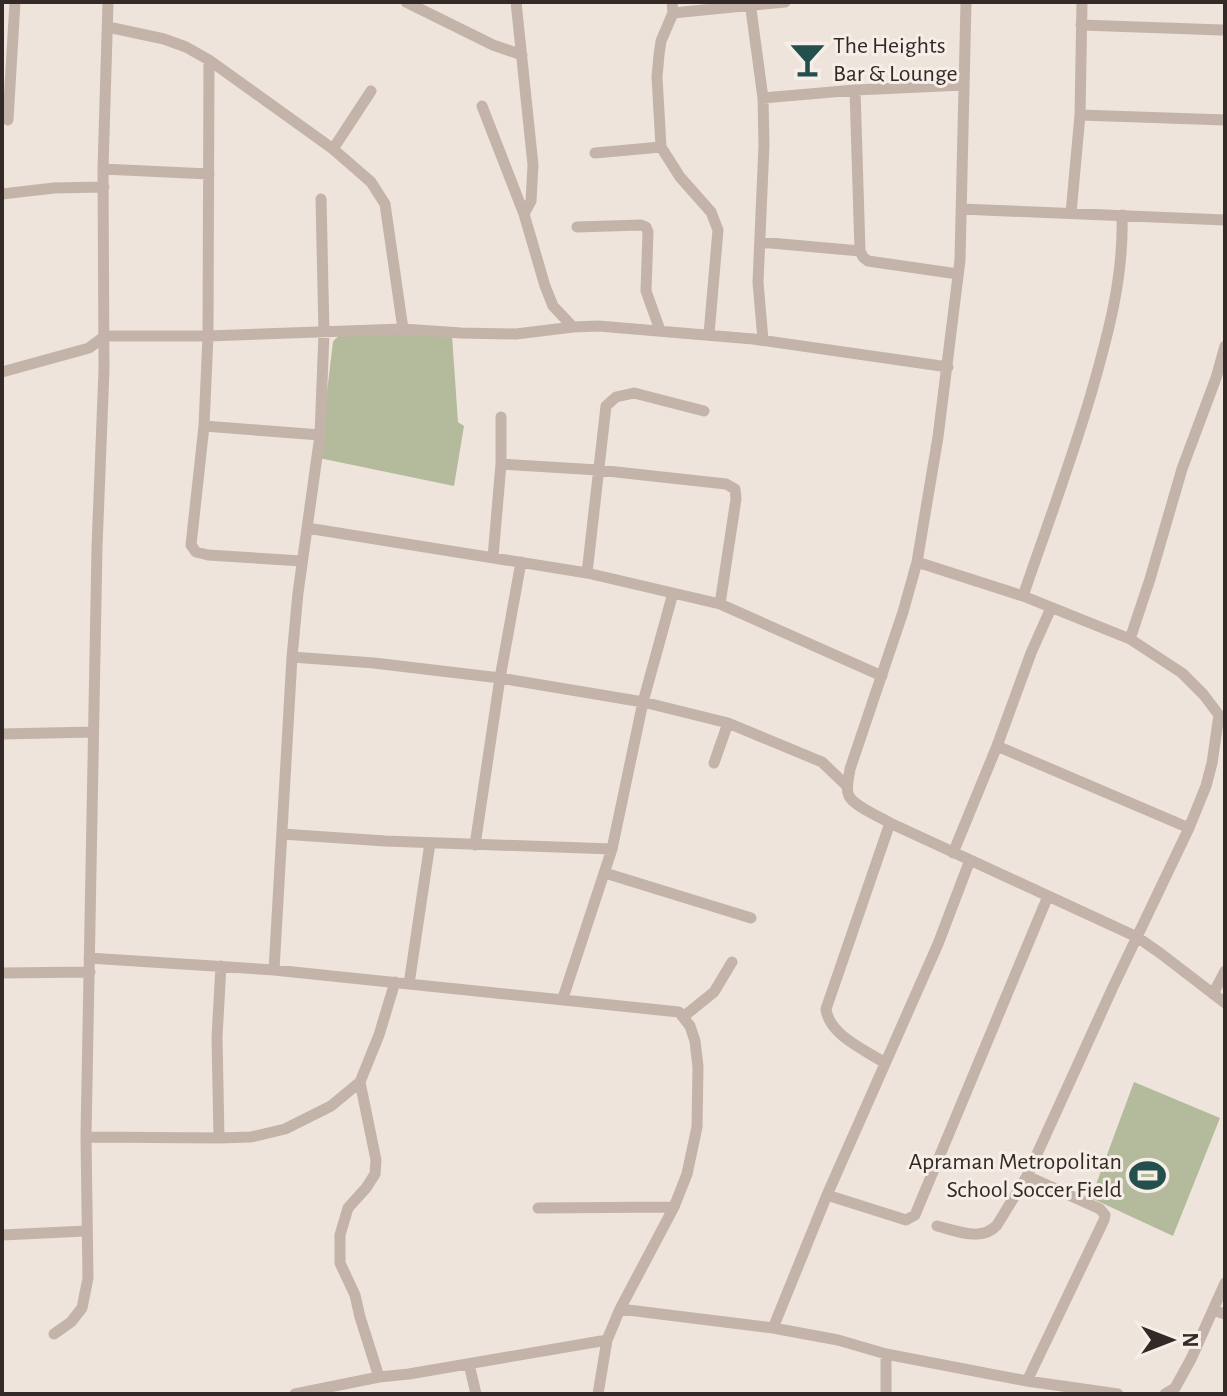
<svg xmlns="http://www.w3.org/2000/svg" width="1227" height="1396" font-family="'Alegreya Sans',sans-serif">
<rect width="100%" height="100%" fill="#eee4db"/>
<!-- green -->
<path fill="#b4bb9d" d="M 373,333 L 452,336 L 458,422 L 464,426 L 454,486 L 319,458 L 333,342 C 340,330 360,334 373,333 Z
M 1134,1082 L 1220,1118 L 1173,1236 L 1091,1198 Z"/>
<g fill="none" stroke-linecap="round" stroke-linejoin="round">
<!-- minor -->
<path stroke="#c4b3a9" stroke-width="11" d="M 406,2 L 493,45 L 522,55
M 516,2 L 533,165 L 531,201 L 524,214
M 672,2 L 673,13 L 661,41 L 659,55 L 657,77 L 661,147 L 680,177 L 711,212 L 718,230 L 709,334
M 750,2 L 763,98 L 764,145 L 758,282 L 763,340
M 966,2 L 960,260 L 938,437 L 917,562 L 903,612 L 850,769 C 849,778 845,788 849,796 C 854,806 880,817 890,823 L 1137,937 L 1160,953 L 1225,1003
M 673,13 L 785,2
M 1081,25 L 1222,30
M 108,27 L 164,39 L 186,47 L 209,60 L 333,149 L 371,182 L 385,204 L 403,329
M 209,60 L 208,336 L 204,426 L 320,435
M 855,90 L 860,251 L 863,257 L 868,261 L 958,274
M 763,98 L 855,90 L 964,85
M 482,106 L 524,214 L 545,286 L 553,306 L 573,327 L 598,326 L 753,339 L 948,367
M 1080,115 L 1225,120
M 8,120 L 15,2
M 333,149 L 371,91
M 595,153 L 661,147
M 103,169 L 209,174
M 2,194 L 54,188 L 104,187
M 961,209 L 1225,220
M 1071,213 L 1080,115 L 1082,2
M 577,227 L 641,225 L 646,227 L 648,232 L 646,291 L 660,330
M 760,242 L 860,251
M 2,372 L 89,348 L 105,336 L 208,336 L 403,329 L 461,333 L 516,334 L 573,327
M 204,426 L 191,545 L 196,552 L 208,555 L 302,561
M 501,464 L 598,470 L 726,484 L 735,489 L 736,499 L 720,604
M 307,528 L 587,573 L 720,604 L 882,676
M 493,557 L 501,464 L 501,417
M 917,562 L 1023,596 L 1130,639 L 1182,673 L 1203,694 L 1219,715 L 1212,763 L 1206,786 L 1189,828 L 1113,987 L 1027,1176 L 997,1225 C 982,1242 957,1231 937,1226
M 587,573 L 606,406 L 616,397 L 634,393 L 704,411
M 1023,596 C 1046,529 1071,462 1091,394 C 1108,335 1124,277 1122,215
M 1130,639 L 1150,579 L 1182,469 L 1216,378 L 1225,346
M 292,657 L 374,663 L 500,678 L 643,702 L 728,723 L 822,762 L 847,786
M 2,734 L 93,732
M 997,746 L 1189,828
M 714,763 L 728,723
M 282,834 L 385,841 L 612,849
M 475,845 L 500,678 L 521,562
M 953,853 L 997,746 L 1031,653 L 1051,608
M 605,873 L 751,918
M 89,958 L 274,970 L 679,1012 L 690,1026 L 695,1041 L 698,1067 L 697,1127 L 687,1174 L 674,1207 L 620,1309 L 607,1340 L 598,1394
M 274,970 L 292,657 L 298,593 L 320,435 L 324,333 L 321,199
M 2,973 L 90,972
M 409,984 L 430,843
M 1213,994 L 1225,971
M 563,998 L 612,849 L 643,702 L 673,593
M 683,1017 L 714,992 L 732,962
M 885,1063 C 865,1050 829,1035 826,1009 L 890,823
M 360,1082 L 376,1160 L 375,1174 L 366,1188 L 348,1208 L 340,1235 L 340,1263 L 355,1295 L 360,1317 L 379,1377
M 86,1137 L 219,1138 L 251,1137 L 285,1129 L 331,1106 L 360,1082 L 379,1035 L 395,982
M 219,1138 L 217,1037 L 221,966
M 1027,1176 L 1100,1209 L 1105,1215 L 1104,1220 L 1027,1381
M 827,1195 L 906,1220 L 915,1215 L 1048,896
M 538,1208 L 674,1207
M 2,1235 L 86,1231
M 620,1309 L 773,1328 L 838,1340 L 886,1354 L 1027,1381 L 1118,1394
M 1213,1310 L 1225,1314
M 773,1328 L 827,1195 L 938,944 L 970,860
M 54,1334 L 71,1322 L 82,1308 L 88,1278 L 86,1137 L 97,547 L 104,370 L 103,169 L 108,2
M 469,1364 L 476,1394
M 295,1394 L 379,1377 L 409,1374 L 607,1340
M 886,1394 L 886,1354
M 1165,1394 L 1175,1388 L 1191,1359 L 1225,1283"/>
</g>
<!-- icons -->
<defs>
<symbol id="bar-bare" viewBox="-9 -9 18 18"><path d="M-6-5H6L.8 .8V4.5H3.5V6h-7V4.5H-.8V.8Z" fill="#234f4d" stroke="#f6eee7" stroke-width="2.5" paint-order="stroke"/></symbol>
<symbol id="stadium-bare" viewBox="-9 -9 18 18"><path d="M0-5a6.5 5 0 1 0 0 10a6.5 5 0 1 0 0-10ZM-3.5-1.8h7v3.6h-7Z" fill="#234f4d" stroke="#f6eee7" stroke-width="2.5" paint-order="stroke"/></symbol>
</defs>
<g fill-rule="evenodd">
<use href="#bar-bare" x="782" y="34" width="51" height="51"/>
<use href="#stadium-bare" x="1122" y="1150" width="51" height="51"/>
</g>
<g text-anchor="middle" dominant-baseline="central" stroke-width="6" stroke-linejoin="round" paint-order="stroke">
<!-- poi labels -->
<g font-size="24" fill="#332a28" stroke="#f6eee7" text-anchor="start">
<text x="833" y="46">The Heights<tspan x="833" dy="28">Bar &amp; Lounge</tspan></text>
<text x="1122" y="1162" text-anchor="end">Apraman Metropolitan<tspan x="1122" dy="28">School Soccer Field</tspan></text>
</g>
</g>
<!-- border -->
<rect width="1227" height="1396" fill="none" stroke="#332a28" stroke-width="8"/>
<!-- north arrow -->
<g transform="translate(1171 1340) rotate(90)" stroke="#f6eee7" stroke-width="6" paint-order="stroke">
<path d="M0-6L14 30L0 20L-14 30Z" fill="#332a28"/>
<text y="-12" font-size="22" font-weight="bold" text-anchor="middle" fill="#332a28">N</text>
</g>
</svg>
